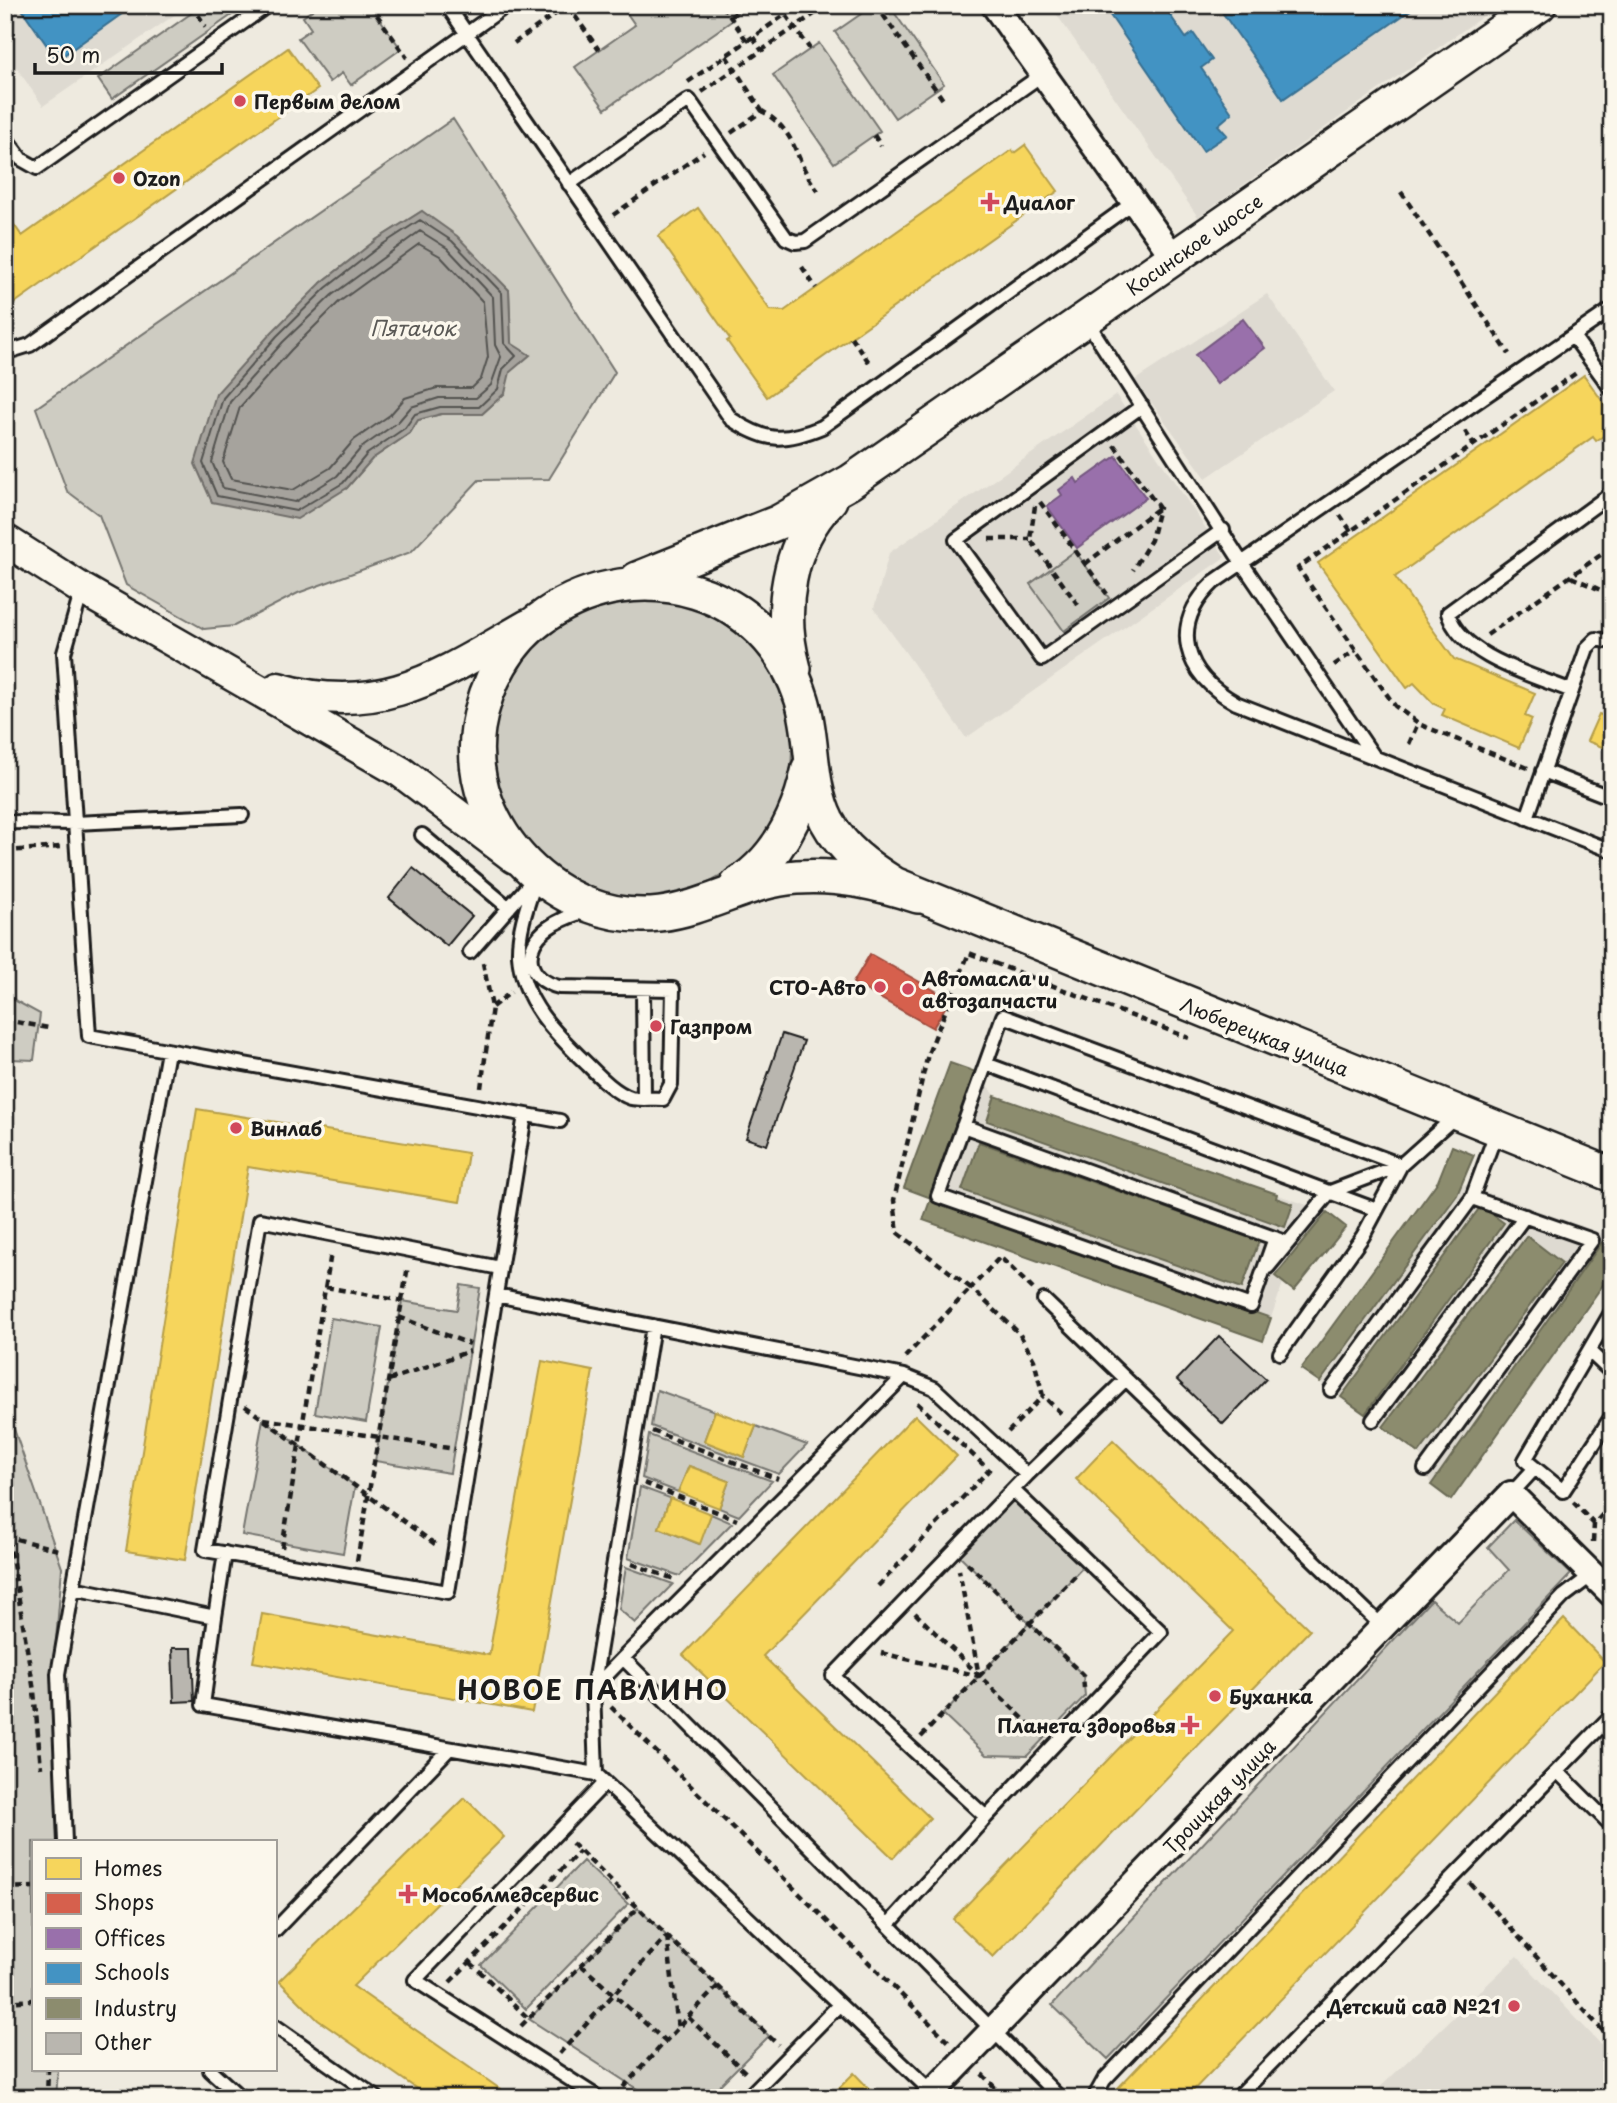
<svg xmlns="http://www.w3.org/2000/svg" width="1617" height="2103" font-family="'Playpen Sans',sans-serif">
<rect width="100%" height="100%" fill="#eeeadf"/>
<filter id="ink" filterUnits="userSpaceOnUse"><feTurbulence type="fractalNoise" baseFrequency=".0143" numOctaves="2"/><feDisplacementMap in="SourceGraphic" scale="14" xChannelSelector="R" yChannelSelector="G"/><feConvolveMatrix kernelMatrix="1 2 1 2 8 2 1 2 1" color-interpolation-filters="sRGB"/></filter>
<g filter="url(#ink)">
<!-- built -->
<path fill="#dedad1" d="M 5,5 L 189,5 L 43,106 L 5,51 Z
M 1050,5 L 1499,5 L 1198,217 Z
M 1267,294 L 1334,391 L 1206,478 L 1135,380 Z
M 1116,395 L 1225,557 L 966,738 L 874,608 L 889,553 Z
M 950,1063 L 976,1072 L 996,1096 L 1327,1212 L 1346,1227 L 1294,1291 L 1283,1283 L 1263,1341 L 923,1220 L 931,1198 L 904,1188 Z
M 1452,1146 L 1474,1155 L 1463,1184 L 1612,1237 L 1612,1272 L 1451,1500 L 1431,1485 L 1419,1453 L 1301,1369 L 1438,1181 Z
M 1517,1956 L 1612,2056 L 1612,2098 L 1369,2098 Z"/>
<!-- green -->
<path fill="#ceccc2" stroke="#75746f" stroke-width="2" fill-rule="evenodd" d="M 203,5 L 246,5 L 112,99 L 98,79 Z
M 319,5 L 370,5 L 401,49 L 351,85 L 342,73 L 330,82 L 298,38 L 311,29 L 303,17 Z
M 630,5 L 747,5 L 731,17 L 733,20 L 605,109 L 575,67 L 635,25 L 624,9 Z
M 874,5 L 889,5 L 944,84 L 895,118 L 835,32 Z
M 819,43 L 880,131 L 834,163 L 773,75 Z
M 453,119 L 615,372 L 549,479 L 479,480 L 411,552 L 298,593 L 234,626 L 204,629 L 126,585 L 99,515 L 67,491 L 36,408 ZM 422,211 L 509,290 L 511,343 L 505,393 L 482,414 L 441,414 L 418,420 L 410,433 L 372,459 L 347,488 L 321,283 L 376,240 Z
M 1075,551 L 1109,598 L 1064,631 L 1030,584 Z
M494 749a149 149 0 1 1 298 0a149 149 0 1 1-298 0Z
M 5,995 L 40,1014 L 34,1060 L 10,1059 L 5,1128 Z
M 461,1285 L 480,1288 L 450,1473 L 375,1461 L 402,1301 L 457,1310 Z
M 331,1318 L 382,1327 L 366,1422 L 315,1413 Z
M 657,1390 L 715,1411 L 704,1441 L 744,1457 L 756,1426 L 807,1445 L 779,1474 L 651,1426 Z
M 5,1403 L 62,1568 L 54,1664 L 60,1842 L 33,1842 L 33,2070 L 58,2070 L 56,2098 L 5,2098 Z
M 263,1419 L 355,1486 L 343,1553 L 242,1535 Z
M 649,1435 L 772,1481 L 739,1516 L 719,1508 L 729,1481 L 689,1466 L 678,1492 L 642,1478 Z
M 640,1487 L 670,1498 L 659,1528 L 699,1544 L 711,1514 L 732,1523 L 680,1576 L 628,1558 Z
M 1014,1497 L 1084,1566 L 1030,1623 L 1083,1675 L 1085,1696 L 1027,1756 L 986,1755 L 943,1714 L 1029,1623 L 958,1554 Z
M 1514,1520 L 1571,1574 L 1108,2059 L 1052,2005 L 1431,1600 L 1458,1623 L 1509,1570 L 1488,1547 Z
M 626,1567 L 673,1584 L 635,1623 L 619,1609 Z
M 583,1861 L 628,1904 L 526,2009 L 481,1965 Z
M 638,1908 L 769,2036 L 707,2098 L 651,2098 L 529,2019 Z"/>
<!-- water -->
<path fill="#a6a39d" stroke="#6f6d69" stroke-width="2" d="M 422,211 L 457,236 L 509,290 L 511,343 L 530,355 L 510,372 L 505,393 L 482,414 L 441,414 L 418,420 L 410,433 L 372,459 L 347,488 L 297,519 L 212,502 L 195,464 L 216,394 L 272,332 L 321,283 L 376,240 Z"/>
<!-- homes -->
<path fill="#f6d55c" stroke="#b59e49" stroke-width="2" d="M 288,48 L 318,89 L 9,307 L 5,303 L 5,212 L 22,236 Z
M 1025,145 L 1058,191 L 767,397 L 727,341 L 730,339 L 658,236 L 698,208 L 770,310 L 784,311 L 1012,150 L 1014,153 Z
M 1584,375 L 1612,415 L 1612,430 L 1596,441 L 1593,437 L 1395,577 L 1454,659 L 1535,693 L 1525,716 L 1532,719 L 1519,748 L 1442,715 L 1445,709 L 1434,704 L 1414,683 L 1407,688 L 1318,563 Z
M 1612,701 L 1612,751 L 1587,741 L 1599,714 L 1605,716 Z
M 197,1109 L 468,1153 L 460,1202 L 248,1167 L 185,1560 L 126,1551 Z
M 542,1361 L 593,1371 L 532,1712 L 253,1662 L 262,1614 L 489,1655 Z
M 715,1411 L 756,1426 L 744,1457 L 704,1441 Z
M 915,1415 L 957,1456 L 763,1656 L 930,1818 L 893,1858 L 683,1655 Z
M 1113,1440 L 1310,1630 L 993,1957 L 953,1919 L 1233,1631 L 1076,1479 Z
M 689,1466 L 729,1481 L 719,1508 L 678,1492 Z
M 670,1498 L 711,1514 L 700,1544 L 659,1528 Z
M 1564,1619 L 1605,1662 L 1186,2098 L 1126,2098 L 1117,2089 Z
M 465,1798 L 504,1837 L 353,1986 L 513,2098 L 430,2098 L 318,2020 L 279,1981 Z
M 854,2073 L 878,2098 L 829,2098 Z"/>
<!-- shops -->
<path fill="#d6604d" stroke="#9e4c3e" stroke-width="2" d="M 870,954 L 950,999 L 933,1028 L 853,983 Z"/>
<!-- offices -->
<path fill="#9970ab" stroke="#745780" stroke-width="2" d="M 1243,319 L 1265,348 L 1217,384 L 1195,355 Z
M 1116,456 L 1146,498 L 1077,548 L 1047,506 L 1062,495 L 1059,490 L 1075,478 L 1078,483 Z"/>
<!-- schools -->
<path fill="#4393c3" stroke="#376f91" stroke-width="2" d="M 19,5 L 122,5 L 126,11 L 57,60 Z
M 1103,5 L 1163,5 L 1186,38 L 1193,33 L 1212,60 L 1201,68 L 1232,113 L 1218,125 L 1227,135 L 1203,151 Z
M 1233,5 L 1418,5 L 1283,99 L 1222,12 Z"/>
<!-- industry -->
<path fill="#8c8c6e" stroke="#6a6a55" stroke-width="2" d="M 950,1063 L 976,1072 L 931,1198 L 904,1188 Z
M 995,1096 L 1277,1194 L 1276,1198 L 1293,1204 L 1285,1227 L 987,1121 Z
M 979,1142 L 1259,1241 L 1242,1288 L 962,1190 Z
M 1452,1146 L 1474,1155 L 1457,1195 L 1320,1382 L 1301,1369 L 1438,1181 Z
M 931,1198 L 1271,1318 L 1263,1341 L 923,1220 Z
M 1481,1206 L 1504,1223 L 1365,1414 L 1341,1397 Z
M 1327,1212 L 1346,1227 L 1294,1291 L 1275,1276 Z
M 1608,1234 L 1612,1237 L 1612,1272 L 1451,1500 L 1431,1485 Z
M 1527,1236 L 1562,1263 L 1419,1453 L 1383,1427 Z"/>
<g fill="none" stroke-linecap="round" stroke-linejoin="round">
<!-- shore -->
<path stroke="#535250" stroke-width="2" d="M 420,220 L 452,241 L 502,293 L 504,343 L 516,356 L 503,369 L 498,389 L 479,407 L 440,407 L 415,414 L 405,428 L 367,454 L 343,483 L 296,511 L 217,496 L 203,463 L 223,398 L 277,336 L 326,288 L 380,246 Z
M 420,231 L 447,248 L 493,297 L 495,345 L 501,357 L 491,385 L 476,398 L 439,398 L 411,407 L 398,422 L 361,448 L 337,476 L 295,502 L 223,488 L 212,462 L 230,402 L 283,342 L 332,295 Z
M 419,244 L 440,256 L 483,302 L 488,357 L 481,379 L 472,388 L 437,388 L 405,398 L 390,415 L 354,440 L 330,468 L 293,490 L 231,479 L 223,462 L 240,407 L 291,350 L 339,302 Z"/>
</g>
<!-- building -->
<path fill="#b9b6af" stroke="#1c1c1c" stroke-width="2" d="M 413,868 L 472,916 L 447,946 L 389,898 Z
M 782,1034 L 804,1041 L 767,1145 L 746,1138 Z
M 1219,1336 L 1266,1379 L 1223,1424 L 1177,1380 Z
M 172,1648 L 192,1648 L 194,1701 L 174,1702 Z"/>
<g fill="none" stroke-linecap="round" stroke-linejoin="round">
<defs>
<path id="service" d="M 447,5 L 731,419 C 766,442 783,443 822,427 L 1134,202
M 5,137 L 21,159 L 37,168 L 268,5
M 569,184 L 689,100 L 786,238 L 795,242 L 805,241 L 1043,74
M 1612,309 L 1214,582 C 1168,626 1184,674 1236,703 L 1612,851
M 1086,320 L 1242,563 L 1374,757
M 1573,336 L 1612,390
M 5,347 L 14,350 L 30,345 L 507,5
M 1142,406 L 956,540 L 1042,659 L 1223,530
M 82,590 L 64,653 L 89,1036 L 560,1121
M 1572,691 C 1533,675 1461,657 1448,613 L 1612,493
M 1543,771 L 1612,798
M 1527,818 L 1587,648 L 1596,639 L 1612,642
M 5,822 L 75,823 L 242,815
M 422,835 L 509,908
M 537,876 C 529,901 518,928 519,955 C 522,1002 556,1034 588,1065 C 599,1076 615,1093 631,1098 C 640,1100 653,1098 663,1099 L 671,1084 L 673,989 L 559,987 C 526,979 521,948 548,928 C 560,919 574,915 588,910
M 470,952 L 534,879
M 643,989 L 644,1098
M 168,1051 L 73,1588 L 215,1617 L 203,1705 L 596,1774
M 986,1064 L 1377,1210
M 963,1126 L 1288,1243
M 1275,1238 L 1251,1306 L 938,1196 L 1003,1016 L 1401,1165
M 1268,1267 L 1330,1192 L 1401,1165
M 500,1268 L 260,1220 L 205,1550 L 448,1592 L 525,1115
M 496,1295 L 904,1376
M 1044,1300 L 1383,1627
M 1612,1311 L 1525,1460 L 1563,1491 L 1612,1416
M 1589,1351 L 1612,1373
M 1280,1353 L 1363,1236 L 1401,1165 L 1458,1114
M 1331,1390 L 1472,1198 L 1497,1130
M 1373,1420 L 1525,1216
M 1425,1469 L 1592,1240 L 1472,1198
M 1027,1475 L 934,1388 L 904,1376 L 623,1658 L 1060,2098
M 1013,1490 L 1161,1632 L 986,1817 L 833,1676 L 1027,1475 L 1126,1379
M 1511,1494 L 1535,1468
M 215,1617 L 225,1553
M 623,1658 L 593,1689 L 596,1774 L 932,2092
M 593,1689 L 653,1326
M 1557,1771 L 1612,1826
M 65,1842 L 58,1674 L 73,1588
M 888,1925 L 986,1817
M 275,1930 L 449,1749
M 275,2026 L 377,2098
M 210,2070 L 241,2098
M 599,2098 L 415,1980 L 605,1783
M 747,2098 L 839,2005
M 1094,2098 L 1104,2080 L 1564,1596 L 1592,1575
M 1237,2098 L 1612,1715"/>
<path id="minor" d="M 994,5 L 1174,258
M 927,2098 L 1511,1494 L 1612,1594"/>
<path id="tertiary" d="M 5,540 L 82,589 L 401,772 L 515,858
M 278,688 C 381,719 442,674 528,625"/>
<path id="secondary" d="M 637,579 L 779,522 L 850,482 L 1539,5
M 794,669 C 778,611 787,544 830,500
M 737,885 C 779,858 799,815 809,768
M 918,896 C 878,883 840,874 797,877 C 749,880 708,908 660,914 C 559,926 463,830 478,728 C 485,684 508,640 546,615 C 639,552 768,588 802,700 C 814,739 808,783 827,821 C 842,849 867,867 894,884 L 1612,1175"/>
</defs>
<!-- service casing -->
<use href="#service" stroke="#1c1c1c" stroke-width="18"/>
<!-- minor casing -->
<use href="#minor" stroke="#1c1c1c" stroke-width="30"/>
<!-- tertiary casing -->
<use href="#tertiary" stroke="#1c1c1c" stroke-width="35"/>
<!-- secondary casing -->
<use href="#secondary" stroke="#1c1c1c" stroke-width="38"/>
<!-- path -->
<path stroke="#1c1c1c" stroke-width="4.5" stroke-dasharray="7 5" stroke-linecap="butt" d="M 192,5 L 206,27
M 370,5 L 407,58
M 722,5 L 747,41
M 876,5 L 944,101
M 568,6 L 599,50
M 786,15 L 810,49
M 730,17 L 747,5
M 753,37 L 762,51
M 514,43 L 568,5
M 726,56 L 762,111
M 688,82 L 799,5
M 702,92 L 827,5
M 731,133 L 762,111 C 800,134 792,158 818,191
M 874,135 L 881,146
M 1401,192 L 1509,354
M 613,215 L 704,152
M 802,267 L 816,288
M 851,337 L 871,365
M 1465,431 L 1474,445
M 1114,445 L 1159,508 L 1151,540 L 1133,570
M 1040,502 L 1107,594
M 1035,506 L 1030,539 L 1081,609
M 1340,515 L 1351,531
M 989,539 L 1030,539
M 1085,564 L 1159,508
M 1571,577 L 1612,595
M 1487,635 L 1612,547
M 1334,665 L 1356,650
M 1409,744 L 1418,723
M 1528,768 L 1421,725 L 1395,706 L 1298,568 L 1579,371
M 5,787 L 8,807
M 5,851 L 61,847
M 994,963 L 1189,1038
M 492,1007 L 511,992
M 5,1020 L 49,1028
M 481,1088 L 492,1007 L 483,963
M 326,1287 L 402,1301
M 1033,1289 L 1000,1257 L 971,1288 L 1019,1333 L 1034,1360 L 1043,1396 L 1063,1415
M 399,1317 L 470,1344
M 905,1357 L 971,1288 L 898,1233 L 894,1200 L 928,1054 L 969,953 L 994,963
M 389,1380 L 470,1351
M 245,1406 L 439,1547
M 264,1419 L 455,1449
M 652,1431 L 778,1479
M 1008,1432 L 1043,1396
M 644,1483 L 737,1520
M 1573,1502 L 1594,1524
M 5,1515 L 34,1691 L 41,1768
M 5,1536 L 62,1551
M 1593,1542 L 1594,1524 L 1612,1504
M 282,1548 L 331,1253
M 357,1561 L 408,1266
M 967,1563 L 1083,1675 L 1084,1688
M 632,1564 L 677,1580
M 878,1586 L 989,1470 L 915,1401
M 915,1613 L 1041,1736
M 881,1653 L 979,1676 L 959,1570
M 611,1707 L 950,2043
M 921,1737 L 1077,1574
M 572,1843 L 778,2045
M 1470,1883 L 1612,2041
M 5,1888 L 33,1887
M 667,1936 L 678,2028
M 470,1962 L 529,2019
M 581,1965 L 666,2042
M 450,1982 L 580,1851
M 5,2002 L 33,2000
M 688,2017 L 718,1986
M 521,2026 L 638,1908
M 559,2054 L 667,1936
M 982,2074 L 1005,2098
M 615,2096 L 688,2017 L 748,2075
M 47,2098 L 48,2070"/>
<!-- service -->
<use href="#service" stroke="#fbf7ec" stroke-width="12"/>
<!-- minor -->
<use href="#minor" stroke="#fbf7ec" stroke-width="24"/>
<!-- tertiary -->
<use href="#tertiary" stroke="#fbf7ec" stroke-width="30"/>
<!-- secondary -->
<use href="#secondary" stroke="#fbf7ec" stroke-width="33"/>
</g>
</g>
<!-- markers -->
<g fill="#d1495b" stroke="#fbf7ec" stroke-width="2.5">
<circle cx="240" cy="101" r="7"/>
<circle cx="119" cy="178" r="7"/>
<path d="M986.5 191.5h7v7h7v7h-7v7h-7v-7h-7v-7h7z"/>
<circle cx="880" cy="987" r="7"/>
<circle cx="908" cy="989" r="7"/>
<circle cx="656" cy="1026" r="7"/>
<circle cx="236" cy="1128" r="7"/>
<circle cx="1215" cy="1696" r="7"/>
<path d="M1186.5 1714.5h7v7h7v7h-7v7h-7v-7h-7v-7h7z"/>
<path d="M404.5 1883.5h7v7h7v7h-7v7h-7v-7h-7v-7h7z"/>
<circle cx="1514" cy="2006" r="7"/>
</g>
<g text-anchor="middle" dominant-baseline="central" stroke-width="7" stroke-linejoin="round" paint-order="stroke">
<!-- poi labels -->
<g font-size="19" font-weight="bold" fill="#1c1c1c" stroke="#fbf7ec" text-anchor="start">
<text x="254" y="101">Первым делом</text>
<text x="133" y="178">Ozon</text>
<text x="1004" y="202">Диалог</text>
<text x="922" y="978">Автомасла и<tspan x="922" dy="22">автозапчасти</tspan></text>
<text x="866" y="987" text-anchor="end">СТО-Авто</text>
<text x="670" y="1026">Газпром</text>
<text x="250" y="1128">Винлаб</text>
<text x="1229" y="1696">Буханка</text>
<text x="1176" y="1725" text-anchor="end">Планета здоровья</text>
<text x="422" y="1894">Мособлмедсервис</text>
<text x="1500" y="2006" text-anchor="end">Детский сад №21</text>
</g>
<!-- street labels -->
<g font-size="19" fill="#1c1c1c" stroke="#fbf7ec">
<text transform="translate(1194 244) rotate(-35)">Косинское шоссе</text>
<text transform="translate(1265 1036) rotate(22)">Люберецкая улица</text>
<text transform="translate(1219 1796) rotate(-46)">Троицкая улица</text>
</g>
<!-- water labels -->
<g font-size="21" font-style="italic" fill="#5a5956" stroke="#fbf7ec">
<text x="413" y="327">Пятачок</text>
</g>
<!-- district labels -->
<g font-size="26" font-weight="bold" letter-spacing="2" fill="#1c1c1c" stroke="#fbf7ec">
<text x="593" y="1689">НОВОЕ ПАВЛИНО</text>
</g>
</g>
<!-- margin -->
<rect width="1617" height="2103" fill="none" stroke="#fbf7ec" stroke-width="28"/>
<rect x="14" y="14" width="1589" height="2075" fill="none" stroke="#1c1c1c" stroke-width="2.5" filter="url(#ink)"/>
<!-- legend -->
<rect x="32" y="1840" width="245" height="231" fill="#fbf7ec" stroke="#a29f99" stroke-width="2"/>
<rect x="46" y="1858" width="35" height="21" fill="#f6d55c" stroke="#a29f99" stroke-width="2"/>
<text x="94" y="1876" font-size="21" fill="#1c1c1c">Homes</text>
<rect x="46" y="1893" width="35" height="21" fill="#d6604d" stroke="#a29f99" stroke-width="2"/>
<text x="94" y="1910" font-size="21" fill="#1c1c1c">Shops</text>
<rect x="46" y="1928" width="35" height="21" fill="#9970ab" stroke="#a29f99" stroke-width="2"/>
<text x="94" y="1946" font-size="21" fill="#1c1c1c">Offices</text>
<rect x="46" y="1963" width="35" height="21" fill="#4393c3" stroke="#a29f99" stroke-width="2"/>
<text x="94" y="1980" font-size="21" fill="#1c1c1c">Schools</text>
<rect x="46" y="1998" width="35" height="21" fill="#8c8c6e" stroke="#a29f99" stroke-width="2"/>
<text x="94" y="2016" font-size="21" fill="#1c1c1c">Industry</text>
<rect x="46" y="2033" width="35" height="21" fill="#b9b6af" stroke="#a29f99" stroke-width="2"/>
<text x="94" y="2050" font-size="21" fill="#1c1c1c">Other</text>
<!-- scale -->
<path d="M35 63v10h187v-10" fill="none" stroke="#1c1c1c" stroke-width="3.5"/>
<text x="46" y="63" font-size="21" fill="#1c1c1c" stroke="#fbf7ec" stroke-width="5" paint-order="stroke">50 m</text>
</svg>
